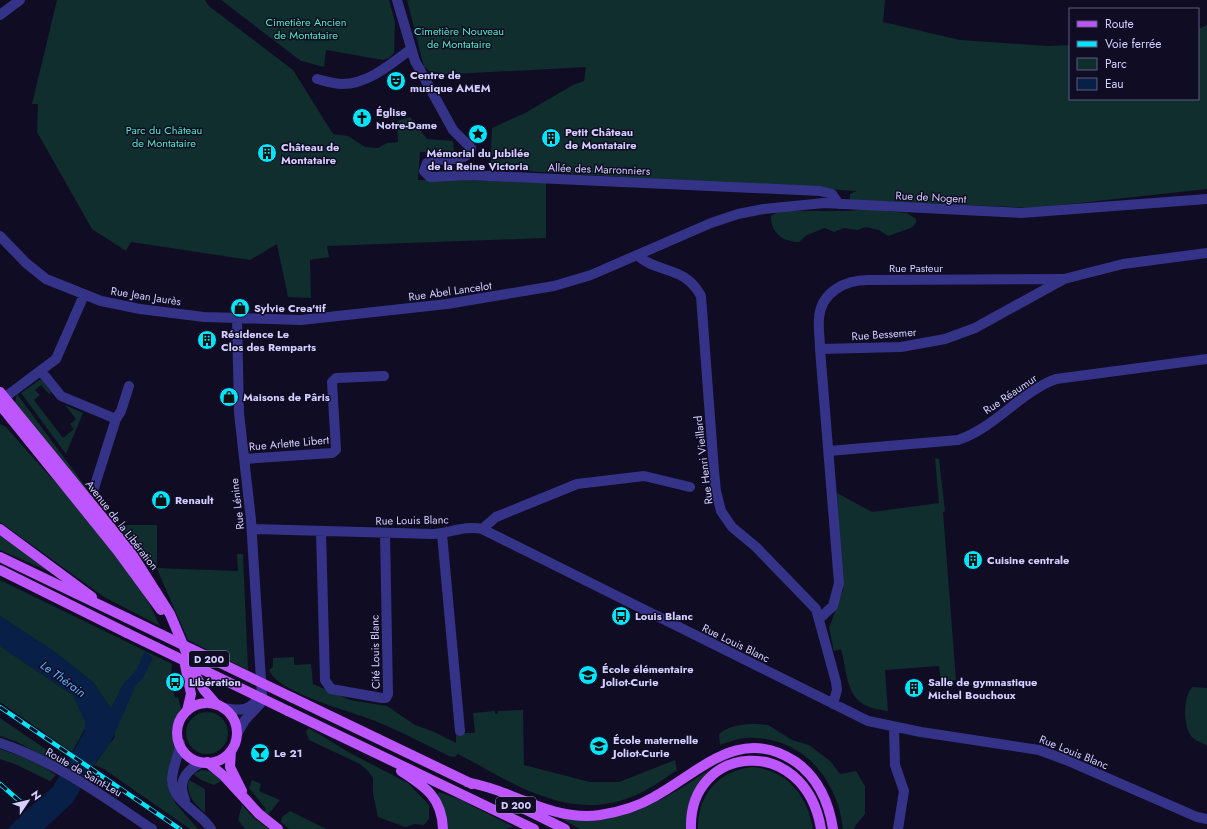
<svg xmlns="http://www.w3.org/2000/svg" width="1207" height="829" font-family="Jost,sans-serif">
<rect width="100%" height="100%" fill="#100c24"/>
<!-- green -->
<path fill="#0f2e2d" d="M 57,0 L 205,0 L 209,6 L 293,70 L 333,134 L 348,136 L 365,147 L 378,148 L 387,143 L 398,142 L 397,121 L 410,117 L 427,139 L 453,141 L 454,152 L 420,152 L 418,180 L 467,180 L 546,183 L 546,238 L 327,246 L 329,257 L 310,260 L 311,298 L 288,297 L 277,244 L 250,260 L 131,242 L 126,251 L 92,229 L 37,132 L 38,104 L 32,104 Z
M 221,0 L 389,0 L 395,22 L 394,53 L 389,58 L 383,60 L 326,50 L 324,67 L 301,61 Z
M 407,0 L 885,0 L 883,22 L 960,40 L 1048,46 L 1070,45 L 1070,99 L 1198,99 L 1198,29 L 1207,25 L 1207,189 L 1034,208 L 850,200 L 850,194 L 857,191 L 490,169 L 492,128 L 525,113 L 573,85 L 584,81 L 586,67 L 435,75 L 424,67 Z
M 865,209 L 907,213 L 916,219 L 916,223 L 911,228 L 888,236 L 879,230 L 866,227 L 857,230 L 844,228 L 834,232 L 825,228 L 807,235 L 799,242 C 783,242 770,232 771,216 L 780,211 L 849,211 Z
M 41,379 L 51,392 L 49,394 L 41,385 L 35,390 L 40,395 L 34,400 L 63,438 L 74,429 L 70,424 L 76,419 L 65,405 L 83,413 L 66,454 L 21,393 Z
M 17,394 L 94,498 L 91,498 L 14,405 Z
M 0,424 L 6,427 L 21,444 C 69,499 132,559 160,626 L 104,597 L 0,522 Z
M 935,458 L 939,459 L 945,511 L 943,512 L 956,680 L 941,682 L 939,666 L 885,670 L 888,711 C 845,706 850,684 841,649 L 834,651 L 829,628 L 843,590 L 837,493 L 872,512 L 939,503 Z
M 117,525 L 157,525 L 157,568 L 238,571 L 237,554 L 243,554 L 248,670 L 188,640 L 157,569 L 154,570 Z
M 0,535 L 49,569 L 48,571 L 0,550 Z
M 0,580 L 172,664 C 171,675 172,687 175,698 L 178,697 L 181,709 L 172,727 L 174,749 L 167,782 L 169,790 L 176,804 L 198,829 L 190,829 L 104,769 L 94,765 L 114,738 L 124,683 L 111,709 L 93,682 L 52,650 L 0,616 Z
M 0,646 L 73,695 L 85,720 L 86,727 L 72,752 L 0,702 Z
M 294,657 L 294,665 L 311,664 L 313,684 L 350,700 L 387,706 L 415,725 L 434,732 L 456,743 L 456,733 L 475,733 L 473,713 L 495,711 L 495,714 L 498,714 L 498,711 L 523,710 L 524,765 L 590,782 L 619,782 L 675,760 L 677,770 C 665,778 652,788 638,794 C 572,825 515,784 458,754 L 455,757 L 449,756 C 426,745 404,733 380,723 C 356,712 278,694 269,670 L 273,667 L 273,658 Z
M 1192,687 L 1207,688 L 1207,746 C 1203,743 1194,740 1191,736 C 1183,725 1183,698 1192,687 Z
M186 733a21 21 0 1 1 42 0a21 21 0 1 1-42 0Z
M 0,718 L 66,763 L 64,767 L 17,742 L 0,736 Z
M 757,724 L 768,725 L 792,740 L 809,745 L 830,761 L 840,774 L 856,771 L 865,786 L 865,814 L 855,826 L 854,829 L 843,829 C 838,779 801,735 747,738 C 738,738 729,742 720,745 L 719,734 C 729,725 744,724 757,724 Z
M 309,728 L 350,753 L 408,783 L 429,805 L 429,819 L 424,825 L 415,824 L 405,827 L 378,817 L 373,794 L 373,778 L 368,771 L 360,764 L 309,740 L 306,731 Z
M 0,749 C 20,755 39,763 56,775 L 50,781 L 15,764 L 0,759 Z
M 753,767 C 787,770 808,796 813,829 L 698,829 C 697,795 719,770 753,767 Z
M 202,770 L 210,771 L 223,780 L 214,785 L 201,780 L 193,774 Z
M 709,770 C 693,787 685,805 687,829 L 580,829 L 558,817 C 624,827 658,803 709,770 Z
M 189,780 L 205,789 L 205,813 C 195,804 185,795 189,780 Z
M 252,780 L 261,784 L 259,791 L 280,800 L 268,815 L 263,811 L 266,809 L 249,788 Z
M 439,792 L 461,800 L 514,827 L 505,829 L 447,829 L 437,794 Z
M 242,805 L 254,818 L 269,829 L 245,829 L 238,820 Z
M 290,811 L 326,829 L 289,829 L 281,822 L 282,817 Z"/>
<!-- water -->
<path fill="#082047" d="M 0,616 L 52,650 L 93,682 L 111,709 L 124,683 L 137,669 L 145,650 L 153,658 L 143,678 L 136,685 L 110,744 L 97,760 L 73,802 L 44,829 L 8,829 L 18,818 L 53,787 L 85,731 L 85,721 L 73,695 L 0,646 Z"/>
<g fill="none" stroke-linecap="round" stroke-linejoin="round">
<!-- minor -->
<path stroke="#353387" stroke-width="10" d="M 397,0 L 415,61 L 453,130 L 471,148 L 470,152 C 461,164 440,156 427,163 L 424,171 L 430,177 L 468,175 L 820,191 L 832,194 L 839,204
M 0,15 L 20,0
M 317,79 C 325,81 334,84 342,84 C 368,84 391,64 411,49
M 0,236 L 26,263 L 46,279 L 101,301 L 140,309 L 204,317 L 301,320 L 447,304 L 554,286 L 591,275 L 711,223 L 738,214 L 764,209 L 824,203 L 1021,213 L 1207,199
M 638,256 C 659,274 684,265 701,296 L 714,471 L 716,491 L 721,511 L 732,527 L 756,547 L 816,609 L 836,682 L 837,690 L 833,704
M 237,319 L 239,413 L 251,520 L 262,696 L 260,704 L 245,720 L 237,734
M 820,349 C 820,339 818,328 819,318 C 821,292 845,280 868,280 L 1062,279
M 41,371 L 61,396 L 116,419
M 0,401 L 56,359 L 84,295
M 829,451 L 958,440 C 995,428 1020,392 1056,379 L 1207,359
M 244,459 L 332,453 L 336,450 L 332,382 L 336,378 L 384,376
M 94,488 L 116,419 L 121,411 L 129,386
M 252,529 L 433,534 C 449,533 466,525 482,529 L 868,721 L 921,732 L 1039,750 L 1066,760 L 1197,817 L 1207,819
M 482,529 L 496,517 L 577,484 L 644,476 L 690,487
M 321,532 L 325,680 L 331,689 L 382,698 L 386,698 L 388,694 L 385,533
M 442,534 L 460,731
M 820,618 L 833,606 L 839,583 L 820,349 L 901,347 L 945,339 L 975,328 L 1064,279 L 1123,264 L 1207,253
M 223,708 C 236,710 246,712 255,702
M 894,727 L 895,765 L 904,791 L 898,829
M 0,743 C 55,761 104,797 152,829
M 180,743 C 179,756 172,768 172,780 C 172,802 201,812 211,829
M 185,800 C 177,782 185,771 202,762"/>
<!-- major -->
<path stroke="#bd56ff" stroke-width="10" d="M 0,392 L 130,551 L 170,614 L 197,678 L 204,690 L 217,705
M 0,405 L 117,550 L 161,610
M 0,529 L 92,597
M 0,557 L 127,618
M 0,570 L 127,633
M 185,665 L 191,694 L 187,711
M 293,698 L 472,784
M177 733a30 30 0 1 1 60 0a30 30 0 1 1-60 0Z
M 288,711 L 534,829
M 231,751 L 230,767 L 242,791
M 207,762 L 224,776 L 259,814 L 278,829
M 401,771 C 426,787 442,798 443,829
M 467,782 C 480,785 492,788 504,793 C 536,805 565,820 600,815 C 619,812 637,807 654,797 C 700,772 740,724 796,762 C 818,778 829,803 833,829
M 508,801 L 565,829
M 691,829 C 688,744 805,732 821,829"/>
<defs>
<path id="rail" d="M 0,707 L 180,829
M 0,784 L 23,804"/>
</defs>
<!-- rail casing -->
<use href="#rail" stroke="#00e5fa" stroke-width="4.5"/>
<!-- rail -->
<use href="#rail" stroke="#100c24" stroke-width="3" stroke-dasharray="9" stroke-linecap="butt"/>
<!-- major-bridge -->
<path stroke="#bd56ff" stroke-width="10" d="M 127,618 L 293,698
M 127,633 L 288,711"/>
</g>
<!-- icons -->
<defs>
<symbol id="theatre-disc" viewBox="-11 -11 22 22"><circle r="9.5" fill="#00e5fa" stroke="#100c24"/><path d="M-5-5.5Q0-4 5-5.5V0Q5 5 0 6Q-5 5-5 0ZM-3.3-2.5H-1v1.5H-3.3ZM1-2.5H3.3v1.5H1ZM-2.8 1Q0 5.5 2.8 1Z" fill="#111"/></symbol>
<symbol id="church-disc" viewBox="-11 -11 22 22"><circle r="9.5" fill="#00e5fa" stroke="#100c24"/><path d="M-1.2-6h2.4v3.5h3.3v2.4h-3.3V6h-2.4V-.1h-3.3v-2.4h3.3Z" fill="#111"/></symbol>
<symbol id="sight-disc" viewBox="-11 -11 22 22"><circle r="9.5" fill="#00e5fa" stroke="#100c24"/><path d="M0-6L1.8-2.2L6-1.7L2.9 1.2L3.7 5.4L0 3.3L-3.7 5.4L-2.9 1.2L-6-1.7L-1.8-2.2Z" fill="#111"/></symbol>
<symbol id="building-disc" viewBox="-11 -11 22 22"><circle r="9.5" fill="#00e5fa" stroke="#100c24"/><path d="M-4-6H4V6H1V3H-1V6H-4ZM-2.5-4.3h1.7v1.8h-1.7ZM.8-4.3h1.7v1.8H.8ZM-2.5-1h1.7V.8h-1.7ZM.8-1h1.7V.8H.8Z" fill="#111"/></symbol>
<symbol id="shop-disc" viewBox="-11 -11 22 22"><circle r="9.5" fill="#00e5fa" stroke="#100c24"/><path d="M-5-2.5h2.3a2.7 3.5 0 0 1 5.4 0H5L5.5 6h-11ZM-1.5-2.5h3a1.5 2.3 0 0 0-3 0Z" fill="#111"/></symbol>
<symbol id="bus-disc" viewBox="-11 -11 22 22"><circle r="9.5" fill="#00e5fa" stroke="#100c24"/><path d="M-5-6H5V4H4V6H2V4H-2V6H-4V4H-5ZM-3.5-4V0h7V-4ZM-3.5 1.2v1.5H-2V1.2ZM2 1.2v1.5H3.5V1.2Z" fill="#111"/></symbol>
<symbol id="school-disc" viewBox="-11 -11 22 22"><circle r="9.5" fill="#00e5fa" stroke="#100c24"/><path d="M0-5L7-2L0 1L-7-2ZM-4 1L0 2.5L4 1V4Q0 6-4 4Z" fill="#111"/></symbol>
<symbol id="bar-disc" viewBox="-11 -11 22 22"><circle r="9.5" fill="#00e5fa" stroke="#100c24"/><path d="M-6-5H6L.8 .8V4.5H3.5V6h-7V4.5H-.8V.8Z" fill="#111"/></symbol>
</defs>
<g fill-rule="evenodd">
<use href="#theatre-disc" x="385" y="70" width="22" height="22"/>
<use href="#church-disc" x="351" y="107" width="22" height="22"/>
<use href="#sight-disc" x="467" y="123" width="22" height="22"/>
<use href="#building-disc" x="540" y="127" width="22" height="22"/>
<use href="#building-disc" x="256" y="142" width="22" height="22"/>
<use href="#shop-disc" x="229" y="297" width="22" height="22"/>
<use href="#building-disc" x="196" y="329" width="22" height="22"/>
<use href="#shop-disc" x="218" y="386" width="22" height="22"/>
<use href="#shop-disc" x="150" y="489" width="22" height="22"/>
<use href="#building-disc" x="962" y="549" width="22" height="22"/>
<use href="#bus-disc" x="610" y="605" width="22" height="22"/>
<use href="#school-disc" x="577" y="664" width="22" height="22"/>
<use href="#bus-disc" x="164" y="671" width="22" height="22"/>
<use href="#building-disc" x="903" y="677" width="22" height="22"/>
<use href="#school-disc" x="588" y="735" width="22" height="22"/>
<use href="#bar-disc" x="249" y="742" width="22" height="22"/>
</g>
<g text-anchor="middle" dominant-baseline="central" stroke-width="3" stroke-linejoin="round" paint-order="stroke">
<!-- shield labels -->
<g fill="#100c24" stroke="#9994bd" stroke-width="1">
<rect x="189" y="651" width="40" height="16" rx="3"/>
<rect x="496" y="797" width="40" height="16" rx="3"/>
</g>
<g font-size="10" font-weight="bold" fill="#d4cfff">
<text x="209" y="659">D 200</text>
<text x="516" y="805">D 200</text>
</g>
<!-- park labels -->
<g font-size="11" fill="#51e9c0" stroke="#100c24">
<text x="306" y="22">Cimetière Ancien<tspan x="306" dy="13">de Montataire</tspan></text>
<text x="459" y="31">Cimetière Nouveau<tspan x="459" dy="13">de Montataire</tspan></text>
<text x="164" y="130">Parc du Château<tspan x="164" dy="13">de Montataire</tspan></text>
</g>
<!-- poi labels -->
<g font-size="11" font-weight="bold" fill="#d4cfff" stroke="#100c24" text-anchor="start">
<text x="410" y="75">Centre de<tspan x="410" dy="13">musique AMEM</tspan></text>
<text x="376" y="112">Église<tspan x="376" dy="13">Notre-Dame</tspan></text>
<text x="565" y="132">Petit Château<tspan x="565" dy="13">de Montataire</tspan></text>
<text x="281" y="147">Château de<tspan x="281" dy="13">Montataire</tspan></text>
<text x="478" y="153" text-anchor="middle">Mémorial du Jubilée<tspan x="478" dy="13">de la Reine Victoria</tspan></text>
<text x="254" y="308">Sylvie Crea'tif</text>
<text x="221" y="334">Résidence Le<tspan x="221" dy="13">Clos des Remparts</tspan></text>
<text x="243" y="397">Maisons de Pâris</text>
<text x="175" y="500">Renault</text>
<text x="987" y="560">Cuisine centrale</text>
<text x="635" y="616">Louis Blanc</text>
<text x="602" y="669">École élémentaire<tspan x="602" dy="13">Joliot-Curie</tspan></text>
<text x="189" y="682">Libération</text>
<text x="928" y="682">Salle de gymnastique<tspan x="928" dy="13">Michel Bouchoux</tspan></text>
<text x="613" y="740">École maternelle<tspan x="613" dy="13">Joliot-Curie</tspan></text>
<text x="274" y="753">Le 21</text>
</g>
<!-- street labels -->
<g font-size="11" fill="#d4cfff" stroke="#100c24">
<text transform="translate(599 169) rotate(2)">Allée des Marronniers</text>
<text transform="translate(931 197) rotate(3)">Rue de Nogent</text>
<text x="916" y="268">Rue Pasteur</text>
<text transform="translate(450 291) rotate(-8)">Rue Abel Lancelot</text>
<text transform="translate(146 296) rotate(9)">Rue Jean Jaurès</text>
<text transform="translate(884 334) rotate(-4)">Rue Bessemer</text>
<text transform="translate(1010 394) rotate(-34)">Rue Réaumur</text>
<text transform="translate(289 443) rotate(-5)">Rue Arlette Libert</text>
<text transform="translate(703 460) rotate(-97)">Rue Henri Vieillard</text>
<text transform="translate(237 504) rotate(-97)">Rue Lénine</text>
<text transform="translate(412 520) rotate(-1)">Rue Louis Blanc</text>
<text transform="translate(122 525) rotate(52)">Avenue de la Libération</text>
<text transform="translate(736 643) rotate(26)">Rue Louis Blanc</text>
<text transform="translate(375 652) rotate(-91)">Cité Louis Blanc</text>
<text transform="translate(1074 752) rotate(22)">Rue Louis Blanc</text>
<text transform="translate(84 772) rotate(30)">Route de Saint-Leu</text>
</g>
<!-- water labels -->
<g font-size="12" font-style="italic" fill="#5db7ff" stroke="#100c24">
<text transform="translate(63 679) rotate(36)">Le Thérain</text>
</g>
</g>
<!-- legend -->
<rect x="1069" y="8" width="130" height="92" fill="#100c24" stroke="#5e5a7c"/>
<rect x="1077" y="21" width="20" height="6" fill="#bd56ff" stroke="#5e5a7c"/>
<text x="1105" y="28" font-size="12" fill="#d4cfff">Route</text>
<rect x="1077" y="41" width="20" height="6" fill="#00e5fa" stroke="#5e5a7c"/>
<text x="1105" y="48" font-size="12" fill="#d4cfff">Voie ferrée</text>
<rect x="1077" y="58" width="20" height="12" fill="#0f2e2d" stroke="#5e5a7c"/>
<text x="1105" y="68" font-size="12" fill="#d4cfff">Parc</text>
<rect x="1077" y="78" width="20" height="12" fill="#082047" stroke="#5e5a7c"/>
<text x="1105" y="88" font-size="12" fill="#d4cfff">Eau</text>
<!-- north arrow -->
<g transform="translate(28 801) rotate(55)" stroke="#100c24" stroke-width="3" paint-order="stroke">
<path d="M0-3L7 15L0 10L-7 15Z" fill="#d4cfff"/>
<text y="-6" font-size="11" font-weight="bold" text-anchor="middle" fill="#d4cfff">N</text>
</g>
</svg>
